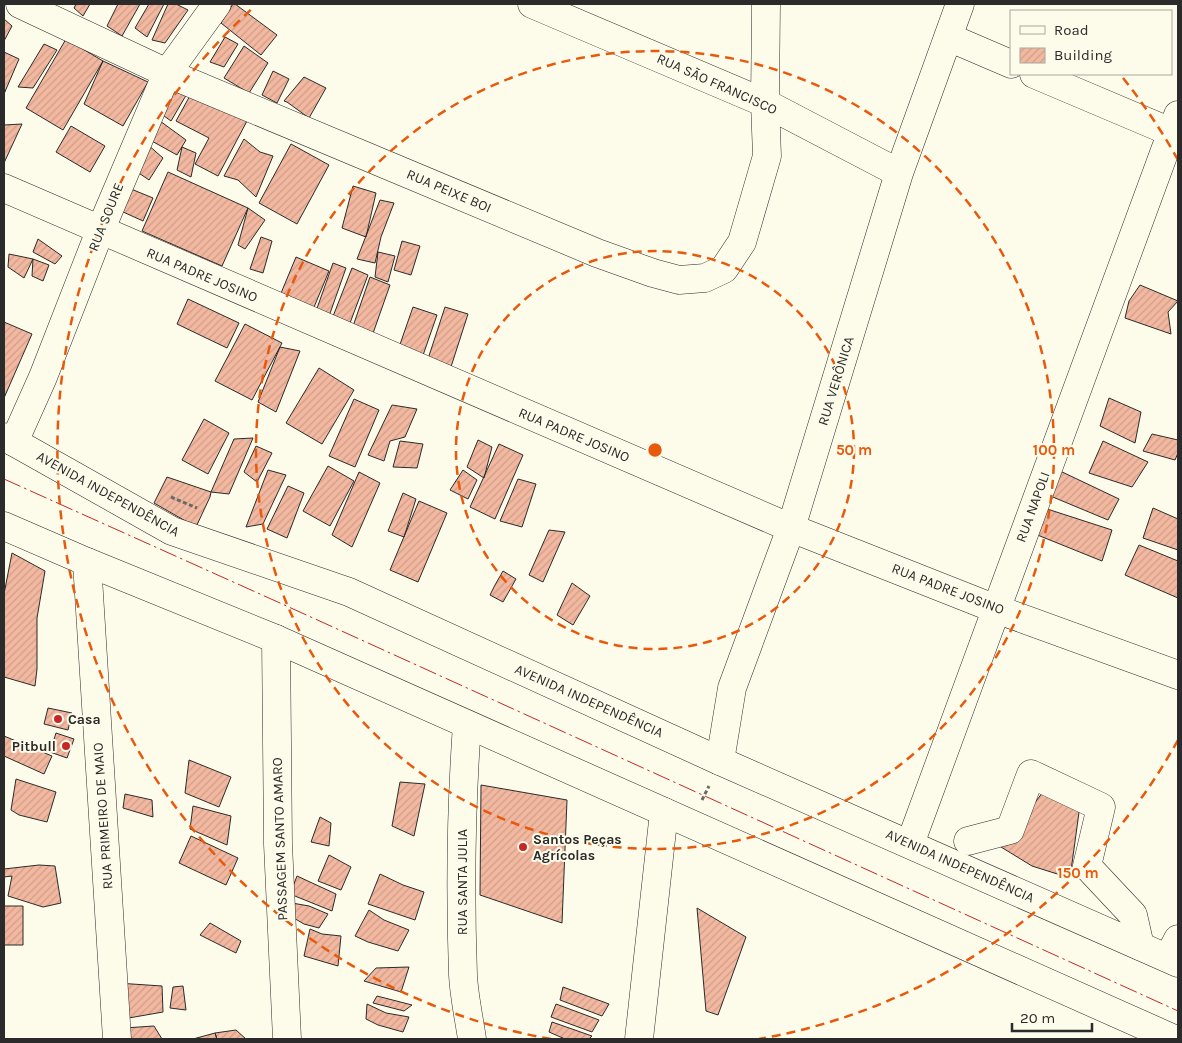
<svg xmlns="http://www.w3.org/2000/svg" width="1182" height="1043" font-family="Karla,sans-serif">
<defs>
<pattern id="building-hatch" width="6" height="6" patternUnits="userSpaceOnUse" patternTransform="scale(1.25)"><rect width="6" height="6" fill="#f2b8a0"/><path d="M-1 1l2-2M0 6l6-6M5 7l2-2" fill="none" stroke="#d09e8a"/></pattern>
</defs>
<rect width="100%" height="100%" fill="#fdfbea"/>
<!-- building -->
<path fill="url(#building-hatch)" stroke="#2b2b2b" d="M 76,4 L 90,4 L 83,16 L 74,8 Z
M 118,4 L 140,4 L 122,36 L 107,26 Z
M 149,4 L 164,4 L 147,37 L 135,28 Z
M 168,4 L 176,4 L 188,10 L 165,43 L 152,40 Z
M 233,4 L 235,4 L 277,35 L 261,55 L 221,23 Z
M 4,19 L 12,26 L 4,41 Z
M 225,37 L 238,44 L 224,67 L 210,62 Z
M 66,39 L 103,61 L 63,130 L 26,108 Z
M 44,44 L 57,50 L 33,88 L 18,87 Z
M 244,46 L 268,63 L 249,93 L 224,78 Z
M 4,52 L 19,59 L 4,94 Z
M 103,61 L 148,82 L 123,126 L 84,104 Z
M 273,71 L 289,79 L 277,103 L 262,95 Z
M 304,77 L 326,88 L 309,118 L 287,102 L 284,101 Z
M 174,83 L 188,92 L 171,121 L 160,113 Z
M 192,92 L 247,121 L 218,176 L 195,164 L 209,138 L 176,121 Z
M 160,121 L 186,140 L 177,155 L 150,140 Z
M 22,124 L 4,163 L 4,125 Z
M 71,126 L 105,146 L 90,172 L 56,152 Z
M 244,139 L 260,152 L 273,156 L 256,197 L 238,180 L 224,176 Z
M 147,144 L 163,158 L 149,180 L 133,169 Z
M 291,144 L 329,165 L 297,224 L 259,203 Z
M 182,147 L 196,153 L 191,177 L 177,170 Z
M 168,172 L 248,208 L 222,266 L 142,231 Z
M 353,186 L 376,193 L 366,237 L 342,228 Z
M 131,189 L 153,198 L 143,221 L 121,211 Z
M 380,200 L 394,203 L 381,237 L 375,263 L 357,259 Z
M 248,208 L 265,220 L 245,249 L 238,245 Z
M 261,237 L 272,241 L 263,273 L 250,269 Z
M 38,239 L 62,256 L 55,264 L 33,252 Z
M 402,241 L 420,246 L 411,275 L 394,270 Z
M 378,252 L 395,256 L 388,282 L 375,277 Z
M 9,254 L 33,259 L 24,278 L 8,267 Z
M 296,257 L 329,271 L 312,312 L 279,298 Z
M 33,259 L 49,265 L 43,281 L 32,276 Z
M 333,263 L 346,268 L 328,319 L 315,314 Z
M 352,268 L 368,275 L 347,331 L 330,324 Z
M 370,277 L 390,285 L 371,339 L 351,332 Z
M 1140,285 L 1178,301 L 1168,312 L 1171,334 L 1125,318 L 1129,301 Z
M 188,299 L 239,323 L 227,348 L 177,324 Z
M 413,307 L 437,315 L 421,361 L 397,353 Z
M 445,307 L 468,314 L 449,373 L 426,365 Z
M 4,322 L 32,334 L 4,398 Z
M 245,324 L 282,343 L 252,400 L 215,381 Z
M 280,347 L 300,351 L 276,412 L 258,402 Z
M 319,368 L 354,390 L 322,444 L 286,423 Z
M 1109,398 L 1141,412 L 1135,443 L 1100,426 Z
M 354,399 L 379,410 L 355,467 L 329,456 Z
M 392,405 L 417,409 L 405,437 L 390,441 L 384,461 L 368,455 Z
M 204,419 L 229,433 L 208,474 L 182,460 Z
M 1152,434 L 1178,440 L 1178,453 L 1175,460 L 1143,451 Z
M 253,438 L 229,494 L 211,492 L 234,439 Z
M 478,440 L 492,447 L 484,478 L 467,467 Z
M 400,441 L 423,444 L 417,468 L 393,467 Z
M 1103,441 L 1148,462 L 1132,487 L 1089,473 Z
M 499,444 L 523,455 L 495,519 L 470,507 Z
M 256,446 L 272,453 L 257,482 L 244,472 Z
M 328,466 L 354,481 L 330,526 L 303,511 Z
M 268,470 L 286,475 L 263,524 L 246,527 Z
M 463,470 L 477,480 L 468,499 L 450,490 Z
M 1058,470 L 1119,499 L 1108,520 L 1048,495 Z
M 359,472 L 380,483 L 352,547 L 332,535 Z
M 167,477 L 211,492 L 210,497 L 196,527 L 154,503 Z
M 518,479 L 536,484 L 522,527 L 500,521 Z
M 288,486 L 304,493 L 287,538 L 267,529 Z
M 403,493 L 416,499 L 404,537 L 388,531 Z
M 419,501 L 447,513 L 418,582 L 390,570 Z
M 1041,507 L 1112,530 L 1102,561 L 1035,534 Z
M 1153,508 L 1178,519 L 1178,550 L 1143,538 Z
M 549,530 L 565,532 L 543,582 L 529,575 Z
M 1139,545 L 1178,561 L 1178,598 L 1125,575 Z
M 12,553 L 45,571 L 37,618 L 37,669 L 35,686 L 4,677 L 4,594 Z
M 503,571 L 516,579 L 503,602 L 490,595 L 495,585 Z
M 572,583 L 590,596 L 573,625 L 557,615 Z
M 48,708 L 72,713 L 68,730 L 44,724 Z
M 56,733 L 74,739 L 67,758 L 50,752 Z
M 4,736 L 52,756 L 44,774 L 4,756 Z
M 189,760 L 231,777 L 219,807 L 185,793 Z
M 16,779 L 56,792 L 47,822 L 19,815 L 11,810 Z
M 400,782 L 425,784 L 414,836 L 392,826 Z
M 481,785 L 567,800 L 562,923 L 480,895 Z
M 1046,788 L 1080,805 L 1070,878 L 1032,866 L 1001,847 Z
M 125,794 L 152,800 L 153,817 L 123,808 Z
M 193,806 L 231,816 L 227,845 L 190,829 Z
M 320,817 L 331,823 L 329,846 L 311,842 Z
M 191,836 L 238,858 L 226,885 L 179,863 Z
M 329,855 L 351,867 L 341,890 L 318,881 Z
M 39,865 L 55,866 L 61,903 L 43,907 L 8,896 L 12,876 L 4,877 L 4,869 Z
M 380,874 L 403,885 L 424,892 L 415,920 L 368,904 Z
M 297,876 L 336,894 L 332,911 L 290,894 Z
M 292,903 L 309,906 L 328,914 L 319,928 L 304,924 L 292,917 Z
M 4,906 L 23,906 L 23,945 L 4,945 Z
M 697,908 L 746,937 L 718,1015 L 706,1011 Z
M 369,910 L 384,920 L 409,930 L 398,951 L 368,942 L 355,936 Z
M 210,923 L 241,941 L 236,953 L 200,935 Z
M 310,929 L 322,934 L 341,936 L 338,966 L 304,956 Z
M 409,967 L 401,992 L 364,981 L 376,968 Z
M 117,983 L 162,986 L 163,1012 L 123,1019 Z
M 183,986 L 186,1010 L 170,1008 L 173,987 Z
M 563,987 L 609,1004 L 602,1016 L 560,1000 Z
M 377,996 L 412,1005 L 404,1011 L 373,1003 Z
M 367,1004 L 386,1013 L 409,1017 L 403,1032 L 378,1025 L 366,1019 Z
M 556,1004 L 599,1020 L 592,1032 L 551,1017 Z
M 552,1022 L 592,1036 L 589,1039 L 565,1039 L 549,1032 Z
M 154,1026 L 162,1039 L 127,1039 L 124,1028 Z
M 236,1030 L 246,1039 L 217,1039 L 215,1033 Z
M 215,1033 L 217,1039 L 193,1039 Z"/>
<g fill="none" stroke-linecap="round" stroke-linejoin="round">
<defs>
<path id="minor" d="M 20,4 L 167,73 L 597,253 L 653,273 L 679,280 L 705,278 L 724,269 L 742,242 L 767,156 L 765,103 L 766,4
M 532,4 L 765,103 L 899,173
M 948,37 L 1011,64
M 1034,74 L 1178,135
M 4,188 L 791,528 L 996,609 L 1178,675
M 14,442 L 43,377 L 100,231 L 167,73 L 217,4
M 87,562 L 117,1039
M 276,639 L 278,844 L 287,1039
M 467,725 C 461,808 460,892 463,975 C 464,996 469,1018 472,1039
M 720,761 L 732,688 L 791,528 L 899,173 L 960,4
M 968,841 L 1010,830 L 1031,774 L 1101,807 L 1087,866 L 1133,915 L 1140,946
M 910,844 L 1178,115
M 1168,958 L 1178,939
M 639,1039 L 664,812"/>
<path id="major" d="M 4,437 L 14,442 L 172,531 L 349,592 L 720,761 L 1178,963
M 4,526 L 87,562 L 276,639 L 1174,1039"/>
</defs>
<!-- minor casing -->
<use href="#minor" stroke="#2b2b2b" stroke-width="29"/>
<!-- major casing -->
<use href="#major" stroke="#2b2b2b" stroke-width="29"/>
<!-- path -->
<path stroke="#6a6964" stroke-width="3" stroke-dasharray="4 2.5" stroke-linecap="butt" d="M 171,497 L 197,508
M 702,800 L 709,786"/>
<!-- minor -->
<use href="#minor" stroke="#fdfbea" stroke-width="28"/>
<!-- major -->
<use href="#major" stroke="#fdfbea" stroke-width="28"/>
<!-- power -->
<path stroke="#c62828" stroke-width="1" stroke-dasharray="18 4 2.5 4" stroke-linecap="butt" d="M 4,479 L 280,603 L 1178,1011"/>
</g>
<!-- distance rings -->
<g fill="none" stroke="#e8590c" stroke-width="2.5" stroke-dasharray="9 6">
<circle cx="655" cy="450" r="199"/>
<circle cx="655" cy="450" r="399"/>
<path d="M1178 740A598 598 0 0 1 759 1039M551 1039A598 598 0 0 1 255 6M1123 78A598 598 0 0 1 1178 160"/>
</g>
<!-- markers -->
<g fill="#c62828" stroke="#fdfbea" stroke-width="2">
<circle cx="58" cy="719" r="5"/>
<circle cx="66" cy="746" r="5"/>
<circle cx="523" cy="847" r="5"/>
</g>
<g text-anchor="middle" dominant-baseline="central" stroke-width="4" stroke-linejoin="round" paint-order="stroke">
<!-- street labels -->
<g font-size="14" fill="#2b2b2b" stroke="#fdfbea">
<text transform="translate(717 84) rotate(24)">RUA SÃO FRANCISCO</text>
<text transform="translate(449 191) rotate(23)">RUA PEIXE BOI</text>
<text transform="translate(106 217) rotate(-68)">RUA SOURE</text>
<text transform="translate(202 275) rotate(23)">RUA PADRE JOSINO</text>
<text transform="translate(836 381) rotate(-73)">RUA VERÔNICA</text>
<text transform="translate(574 435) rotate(23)">RUA PADRE JOSINO</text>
<text transform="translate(108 494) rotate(29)">AVENIDA INDEPENDÊNCIA</text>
<text transform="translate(1033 507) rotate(-70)">RUA NAPOLI</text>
<text transform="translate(948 589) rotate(21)">RUA PADRE JOSINO</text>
<text transform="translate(589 701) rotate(24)">AVENIDA INDEPENDÊNCIA</text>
<text transform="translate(103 816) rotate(-94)">RUA PRIMEIRO DE MAIO</text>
<text transform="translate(280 839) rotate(-92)">PASSAGEM SANTO AMARO</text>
<text transform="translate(960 866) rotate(24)">AVENIDA INDEPENDÊNCIA</text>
<text transform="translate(462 882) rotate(-90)">RUA SANTA JULIA</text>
</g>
<!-- poi labels -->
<g font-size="14" font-weight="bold" fill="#2b2b2b" stroke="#fdfbea" text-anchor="start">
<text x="68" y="719">Casa</text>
<text x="56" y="746" text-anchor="end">Pitbull</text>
<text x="533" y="839">Santos Peças<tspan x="533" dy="16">Agrícolas</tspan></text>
</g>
</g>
<circle cx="655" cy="450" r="8" fill="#e8590c" stroke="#fdfbea" stroke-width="2.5"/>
<g font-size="15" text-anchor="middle" font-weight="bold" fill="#e8590c" stroke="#fdfbea" stroke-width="4" stroke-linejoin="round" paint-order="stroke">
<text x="854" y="455">50 m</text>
<text x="1054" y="455">100 m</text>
<text x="1078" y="878">150 m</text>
</g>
<!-- border -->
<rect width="1182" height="1043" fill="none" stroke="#2b2b2b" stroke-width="10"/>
<!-- legend -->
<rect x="1010" y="10" width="162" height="65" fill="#fdfbea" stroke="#a9a89e"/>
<rect x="1020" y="26" width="25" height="8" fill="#fdfbea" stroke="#a9a89e"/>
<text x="1054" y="35" font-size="15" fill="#2b2b2b">Road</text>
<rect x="1020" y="48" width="25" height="15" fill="url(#building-hatch)" stroke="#a9a89e"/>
<text x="1054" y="60" font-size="15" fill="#2b2b2b">Building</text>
<!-- scale -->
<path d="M1012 1023v8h80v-8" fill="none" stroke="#2b2b2b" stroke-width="2.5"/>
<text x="1020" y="1023" font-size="15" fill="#2b2b2b" stroke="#fdfbea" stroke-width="4" paint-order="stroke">20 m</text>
</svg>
